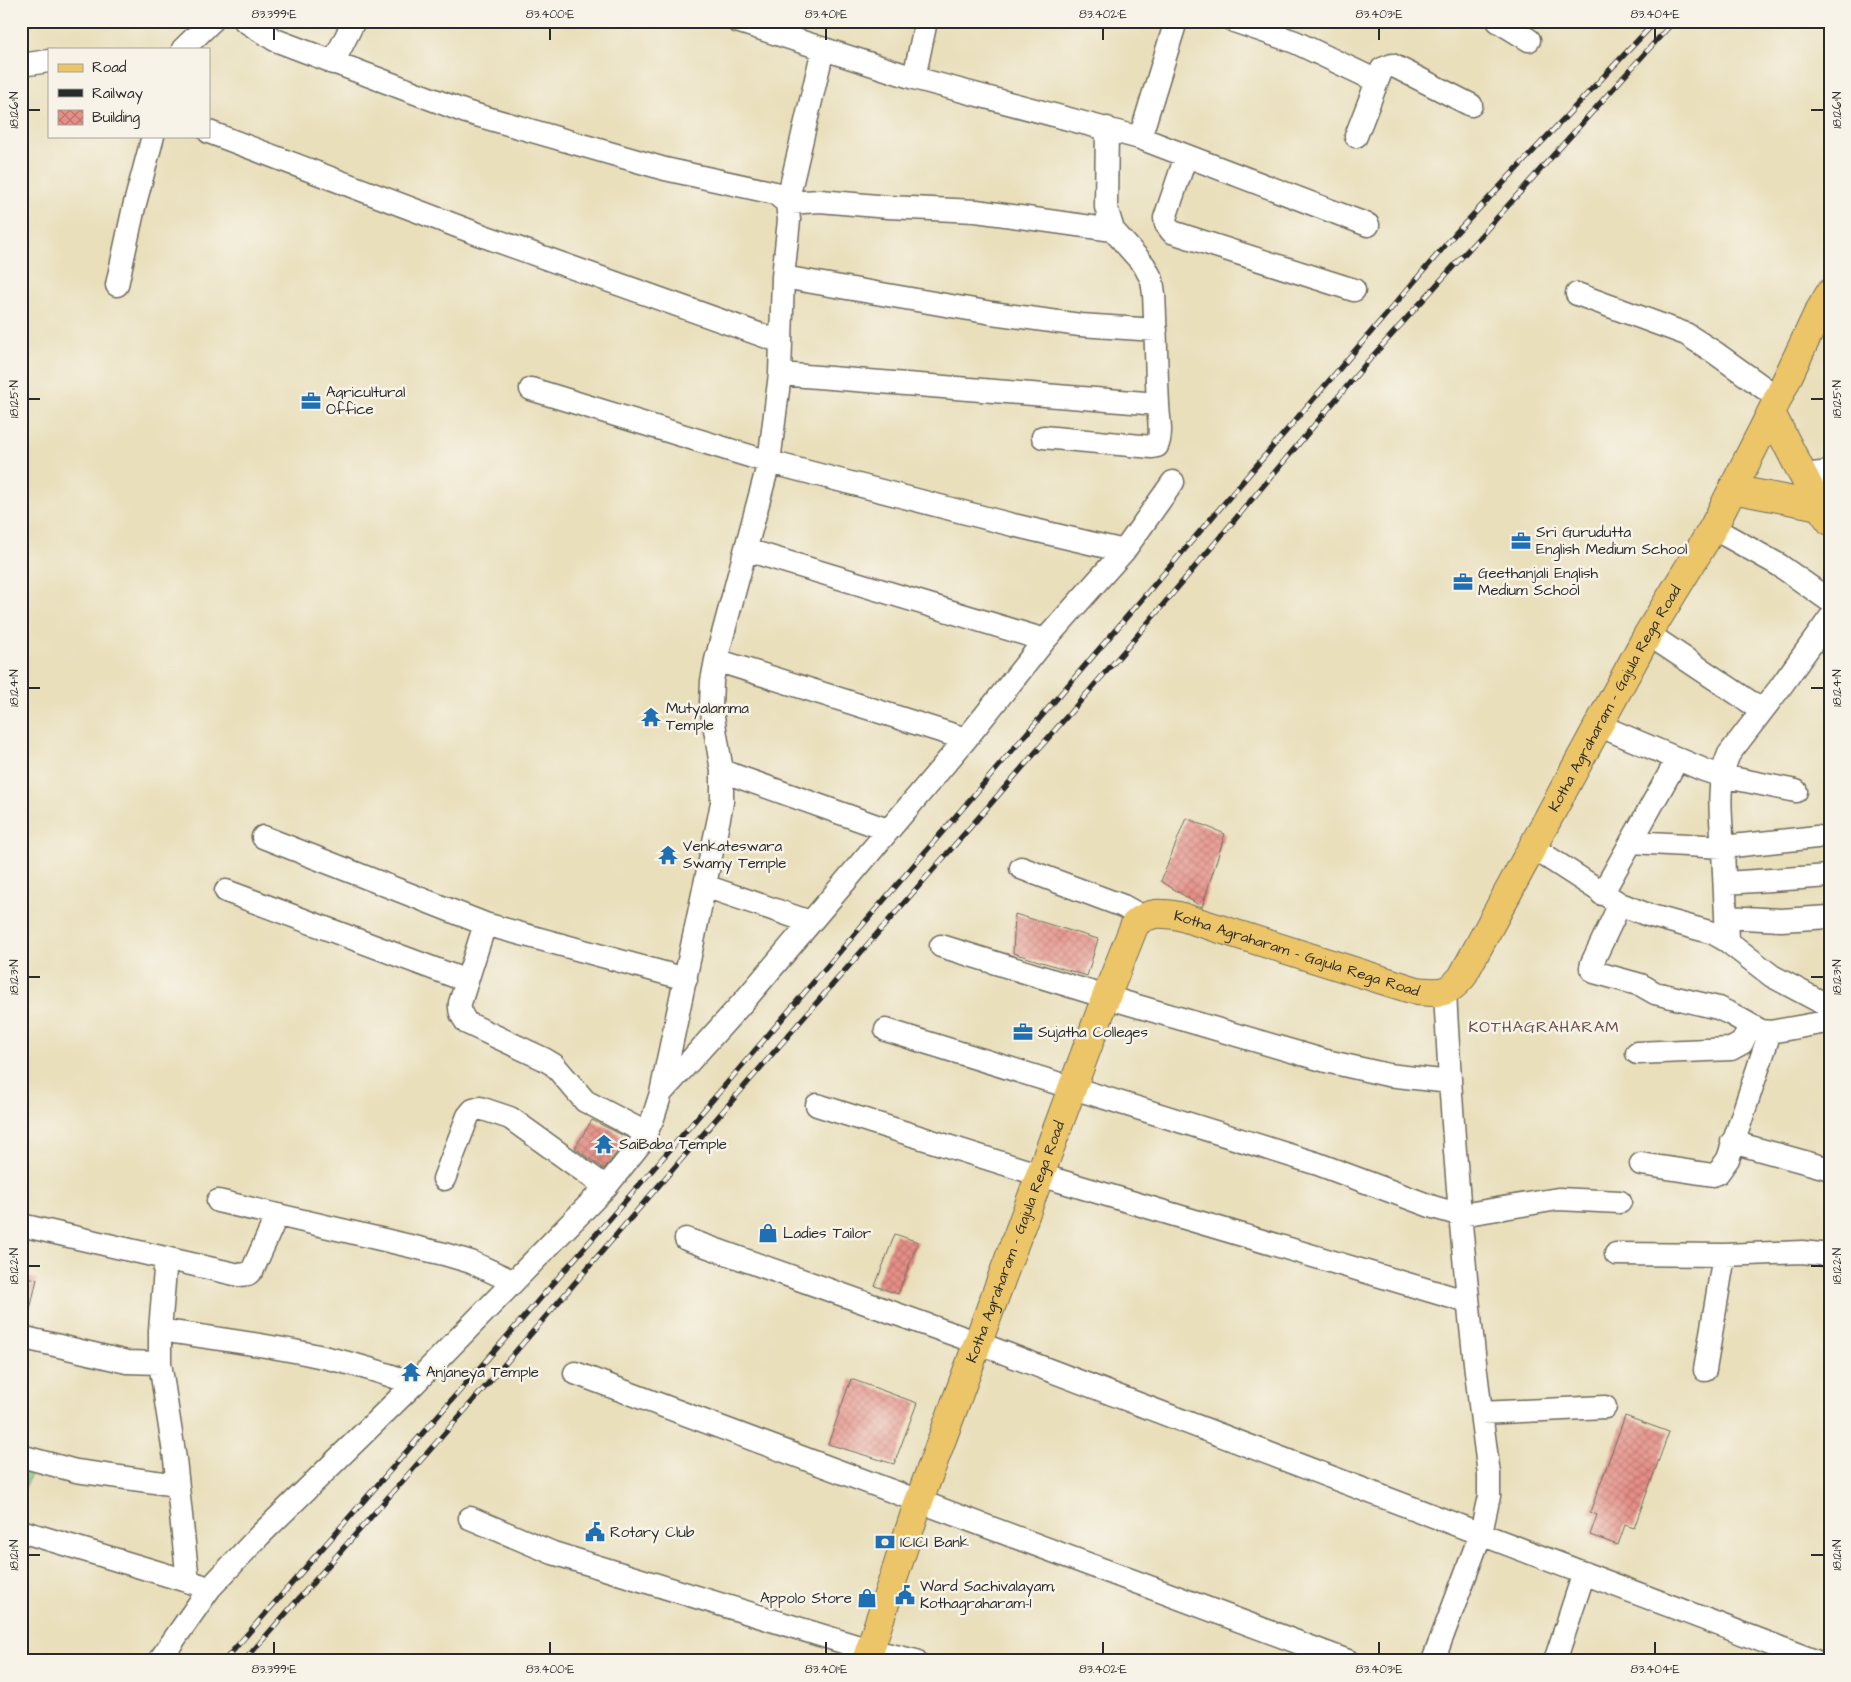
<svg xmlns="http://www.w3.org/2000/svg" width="1851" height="1682" font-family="'Architects Daughter',sans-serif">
<defs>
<pattern id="grass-tufts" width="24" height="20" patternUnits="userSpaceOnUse" patternTransform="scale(1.25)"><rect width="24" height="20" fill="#8dd28b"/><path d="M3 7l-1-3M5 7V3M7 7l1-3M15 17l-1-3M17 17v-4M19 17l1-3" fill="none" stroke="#7ab478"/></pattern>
<pattern id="building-cross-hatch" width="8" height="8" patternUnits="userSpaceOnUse" patternTransform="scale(1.25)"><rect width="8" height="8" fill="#e68f86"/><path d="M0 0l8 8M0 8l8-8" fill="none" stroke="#bb756e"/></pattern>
</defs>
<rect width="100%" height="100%" fill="#f7f3e8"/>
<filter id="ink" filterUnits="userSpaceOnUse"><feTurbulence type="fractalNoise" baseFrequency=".02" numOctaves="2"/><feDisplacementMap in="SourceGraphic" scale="10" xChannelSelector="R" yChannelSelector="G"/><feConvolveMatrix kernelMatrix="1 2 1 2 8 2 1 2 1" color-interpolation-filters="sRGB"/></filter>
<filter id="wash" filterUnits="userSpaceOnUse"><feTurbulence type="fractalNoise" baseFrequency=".0096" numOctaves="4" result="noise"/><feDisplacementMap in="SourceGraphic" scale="20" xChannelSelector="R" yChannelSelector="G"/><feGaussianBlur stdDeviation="1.12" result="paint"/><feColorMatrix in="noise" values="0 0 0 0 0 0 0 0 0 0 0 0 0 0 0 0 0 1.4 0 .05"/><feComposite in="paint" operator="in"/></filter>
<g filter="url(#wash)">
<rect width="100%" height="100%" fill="#e9dfbb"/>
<!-- grass -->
<path fill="url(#grass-tufts)" stroke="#5c7e5b" d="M 21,1465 L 34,1468 L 21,1496 Z"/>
<g id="blocks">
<!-- building -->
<path fill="url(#building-cross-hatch)" d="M 1186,818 L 1225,834 L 1202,907 L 1161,881 Z
M 1015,914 L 1098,939 L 1087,976 L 1013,953 Z
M 592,1120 L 628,1138 L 604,1169 L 575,1148 Z
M 895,1234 L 918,1242 L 898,1294 L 875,1286 Z
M 21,1276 L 37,1279 L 27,1323 L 21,1323 Z
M 851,1379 L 917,1403 L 894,1464 L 828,1444 Z
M 1625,1416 L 1669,1432 L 1634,1528 L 1625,1525 L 1618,1545 L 1590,1535 L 1597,1515 L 1590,1512 Z"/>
</g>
</g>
<g filter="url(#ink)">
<use href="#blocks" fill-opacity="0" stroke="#6e6a5d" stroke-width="1"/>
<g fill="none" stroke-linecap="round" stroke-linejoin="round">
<defs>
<path id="minor" d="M 737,21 L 914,78 L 1140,138 L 1368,225
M 1234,21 L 1295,42 L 1377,81
M 1498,21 L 1529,40
M 183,49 L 212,21
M 823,49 L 787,203 L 820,201 L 888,207 L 976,211 L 1113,230
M 333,63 L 354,21
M 21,65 L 49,61
M 914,78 L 926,21
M 209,132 L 478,234 L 781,342
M 1356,136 L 1382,69 L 1392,65 L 1471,105
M 1140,138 L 1176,21
M 1186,156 L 1165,218 L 1166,224 L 1172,232 L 1354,290
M 783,277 L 992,313 L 1080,325 L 1156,330
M 117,285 L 134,207 L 153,136
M 1577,294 L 1686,334 L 1714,352 L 1778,398
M 780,374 L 1158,404
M 531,389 L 769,462 L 1013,525 L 1124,551
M 1043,437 L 1152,447 L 1157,446 C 1163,433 1158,417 1158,404 C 1156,367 1156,331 1154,294 L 1152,280 L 1144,265 L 1113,230 L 1106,207 L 1107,128
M 1804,475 L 1830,472
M 1713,528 L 1779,565 L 1830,601
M 747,550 L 1045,640
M 1648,634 L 1762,710
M 716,660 L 966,739
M 1598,725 L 1704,770 L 1722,776 L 1796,791
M 722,771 L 888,830
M 263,837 L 485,924 L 686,979
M 1631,842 L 1723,847 L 1817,837
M 1532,847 L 1620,904 L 1648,915 L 1713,933 L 1727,941 L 1772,976 L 1819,1001 L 1830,1004
M 1021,868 L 1123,906 L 1143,917
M 1725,883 L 1830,876
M 705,886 L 810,922
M 226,891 L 467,981
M 1602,894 L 1677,760
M 1620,904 L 1592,963 L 1591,968 L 1594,972 L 1641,985 L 1655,993 L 1718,1008 L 1731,1014 L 1761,1031 L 1770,1032 L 1821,1023 L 1830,1019
M 1726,917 L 1781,920 L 1830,917
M 485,924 L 460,1003 C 459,1012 462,1016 467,1023 L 544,1059 L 554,1065 L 585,1101 L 646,1133
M 1727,941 C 1726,910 1724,879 1723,848 C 1721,818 1716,782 1729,754 L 1779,689 L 1830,618
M 941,946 L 1106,997 L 1326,1061 L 1388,1075 L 1450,1082
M 886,1030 L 1318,1164 L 1433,1207 L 1461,1215 L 1558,1199 L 1620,1202
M 1637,1053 L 1731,1049 L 1742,1043 L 1750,1025
M 662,1092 L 744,1001 L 966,739 L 1045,640 L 1124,551 L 1173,482
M 817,1105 L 1040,1175 L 1468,1302
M 1732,1142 L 1830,1169
M 1641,1164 L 1713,1175 L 1718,1173 L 1728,1159 L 1770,1032
M 444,1179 L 468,1116 L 473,1110 L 480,1108 L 510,1118 L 606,1187
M 218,1201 L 444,1254 L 471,1262 L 512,1281
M 21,1225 L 239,1275 L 248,1274 L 253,1269 L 277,1215
M 686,1239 L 978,1343 L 1815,1661
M 1616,1254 L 1724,1255 L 1802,1252 L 1830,1255
M 166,1258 L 160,1330 L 160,1363 L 175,1459 L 188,1581
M 160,1330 C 245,1343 332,1352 414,1384
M 21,1337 L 127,1362 L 160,1363
M 1705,1370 L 1724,1255
M 575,1373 L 1348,1661
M 1481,1413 L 1605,1407
M 21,1456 L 76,1471 L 177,1485
M 470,1518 L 553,1553 L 869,1650 L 916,1661
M 21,1531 L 200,1585
M 159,1661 L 210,1588 L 260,1535 L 414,1384 L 606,1187 L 641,1143 L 653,1118 L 661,1093 L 719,818 L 722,802 L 722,771 L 711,705 L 712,681 L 716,660 L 769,462 L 780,374 L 783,277 L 789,220 L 787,203 L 775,193 L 665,169 L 466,112 L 275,40 L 245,21
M 1433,1661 L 1481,1533 L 1489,1496 L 1489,1474 C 1467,1314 1453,1153 1445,991
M 1555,1661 L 1584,1573"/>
<g id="major">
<path d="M 1771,413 L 1819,506 L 1830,521"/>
<path d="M 1732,489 L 1819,506"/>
<path id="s1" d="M 866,1661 L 919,1501 L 1106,997 L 1135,924 C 1149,911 1162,913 1179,916 L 1417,991 C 1439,993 1447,995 1462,977 L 1648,634 L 1713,528 L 1771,413 L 1818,313 L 1830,293"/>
</g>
</defs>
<!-- minor casing -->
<use href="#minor" stroke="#6e6a5d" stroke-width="25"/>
<!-- major casing -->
<use href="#major" stroke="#6e6a5d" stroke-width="30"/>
<!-- minor -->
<use href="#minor" stroke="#fff" stroke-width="22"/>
<!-- major -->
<use href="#major" stroke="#ecc569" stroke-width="28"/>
<defs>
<path id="rail" d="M 224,1661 L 667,1153 L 1455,234 L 1656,21
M 244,1661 L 473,1401 L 799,1023 L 1125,650 L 1370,359 L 1674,21"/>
</defs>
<!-- rail casing -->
<use href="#rail" stroke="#2b2b2b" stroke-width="5.5"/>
<!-- rail -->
<use href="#rail" stroke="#f7f3e8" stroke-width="4" stroke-dasharray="11" stroke-linecap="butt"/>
</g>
</g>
<!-- ticks -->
<path fill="none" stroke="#2b2b2b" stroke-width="2" d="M 274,28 L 274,40M 550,28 L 550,40M 826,28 L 826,40M 1103,28 L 1103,40M 1379,28 L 1379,40M 1655,28 L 1655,40M 28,110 L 40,110M 1811,110 L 1824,110M 28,399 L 40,399M 1811,399 L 1824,399M 28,688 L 40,688M 1811,688 L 1824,688M 28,977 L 40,977M 1811,977 L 1824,977M 28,1266 L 40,1266M 1811,1266 L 1824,1266M 28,1555 L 40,1555M 1811,1555 L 1824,1555M 274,1642 L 274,1654M 550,1642 L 550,1654M 826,1642 L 826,1654M 1103,1642 L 1103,1654M 1379,1642 L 1379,1654M 1655,1642 L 1655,1654"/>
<!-- icons -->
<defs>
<symbol id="office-bare" viewBox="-9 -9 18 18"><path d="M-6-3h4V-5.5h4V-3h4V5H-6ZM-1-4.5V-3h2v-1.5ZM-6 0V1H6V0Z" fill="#1f6fb2" stroke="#f7f3e8" stroke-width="2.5" paint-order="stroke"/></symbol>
<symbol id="temple-bare" viewBox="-9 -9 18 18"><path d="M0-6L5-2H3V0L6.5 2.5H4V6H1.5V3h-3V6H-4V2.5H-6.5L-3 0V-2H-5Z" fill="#1f6fb2" stroke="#f7f3e8" stroke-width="2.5" paint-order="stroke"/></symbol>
<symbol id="shop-bare" viewBox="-9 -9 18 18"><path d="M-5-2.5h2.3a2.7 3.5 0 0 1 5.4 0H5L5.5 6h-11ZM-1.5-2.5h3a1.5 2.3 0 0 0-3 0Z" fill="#1f6fb2" stroke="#f7f3e8" stroke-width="2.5" paint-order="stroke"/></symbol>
<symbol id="civic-bare" viewBox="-9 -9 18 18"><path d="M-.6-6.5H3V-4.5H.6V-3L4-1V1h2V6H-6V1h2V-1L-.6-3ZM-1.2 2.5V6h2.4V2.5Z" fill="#1f6fb2" stroke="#f7f3e8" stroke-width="2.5" paint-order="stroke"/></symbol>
<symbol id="bank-bare" viewBox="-9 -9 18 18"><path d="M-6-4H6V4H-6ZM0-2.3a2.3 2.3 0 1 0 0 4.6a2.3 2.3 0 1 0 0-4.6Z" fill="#1f6fb2" stroke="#f7f3e8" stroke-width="2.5" paint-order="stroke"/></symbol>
</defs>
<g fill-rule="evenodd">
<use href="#office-bare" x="297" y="387" width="28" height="28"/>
<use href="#office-bare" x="1507" y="527" width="28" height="28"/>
<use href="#office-bare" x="1449" y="568" width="28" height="28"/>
<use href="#temple-bare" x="637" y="703" width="28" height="28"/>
<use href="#temple-bare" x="654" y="841" width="28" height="28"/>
<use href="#office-bare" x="1009" y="1018" width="28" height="28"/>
<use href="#temple-bare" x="590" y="1130" width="28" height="28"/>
<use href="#shop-bare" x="754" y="1219" width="28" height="28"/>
<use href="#temple-bare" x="397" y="1358" width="28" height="28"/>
<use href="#civic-bare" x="581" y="1518" width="28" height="28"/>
<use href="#bank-bare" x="871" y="1528" width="28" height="28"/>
<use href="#civic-bare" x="891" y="1581" width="28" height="28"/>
<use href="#shop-bare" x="853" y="1584" width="28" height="28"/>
</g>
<g text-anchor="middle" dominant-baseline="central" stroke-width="5" stroke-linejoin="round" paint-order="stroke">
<!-- poi labels -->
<g font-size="15" fill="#2b2b2b" stroke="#f7f3e8" text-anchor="start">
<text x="326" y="392">Agricultural<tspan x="326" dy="17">Office</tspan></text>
<text x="1536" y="532">Sri Gurudutta<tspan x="1536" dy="17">English Medium School</tspan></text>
<text x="1478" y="573">Geethanjali English<tspan x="1478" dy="17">Medium School</tspan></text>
<text x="666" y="708">Mutyalamma<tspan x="666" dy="17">Temple</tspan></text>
<text x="683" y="846">Venkateswara<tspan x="683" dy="17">Swamy Temple</tspan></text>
<text x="1038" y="1032">Sujatha Colleges</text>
<text x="619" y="1144">SaiBaba Temple</text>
<text x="783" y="1233">Ladies Tailor</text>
<text x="426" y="1372">Anjaneya Temple</text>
<text x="610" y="1532">Rotary Club</text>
<text x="900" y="1542">ICICI Bank</text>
<text x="920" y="1586">Ward Sachivalayam,<tspan x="920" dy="17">Kothagraharam-1</tspan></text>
<text x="852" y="1598" text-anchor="end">Appolo Store</text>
</g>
<!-- street labels -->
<g font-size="15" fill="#2b2b2b" stroke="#f7f3e8">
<text stroke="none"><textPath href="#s1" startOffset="1449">Kotha Agraharam - Gajula Rega Road</textPath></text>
<text stroke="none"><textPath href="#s1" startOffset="955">Kotha Agraharam - Gajula Rega Road</textPath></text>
<text stroke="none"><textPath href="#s1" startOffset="445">Kotha Agraharam - Gajula Rega Road</textPath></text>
</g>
<!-- neighbourhood labels -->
<g font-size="16" letter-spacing="1" fill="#6c4e4b" stroke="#f7f3e8">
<text x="1544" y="1027">KOTHAGRAHARAM</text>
</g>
</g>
<!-- margin -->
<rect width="1851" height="1682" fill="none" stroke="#f7f3e8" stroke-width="55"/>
<!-- legend -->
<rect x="48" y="48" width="162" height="90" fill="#f7f3e8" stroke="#a5a39c"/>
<rect x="58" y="64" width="25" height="8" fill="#ecc569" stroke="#a5a39c"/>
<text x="92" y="72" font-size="15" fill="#2b2b2b">Road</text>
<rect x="58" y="89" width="25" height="8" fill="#2b2b2b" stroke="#a5a39c"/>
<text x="92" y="98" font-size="15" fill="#2b2b2b">Railway</text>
<rect x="58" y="110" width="25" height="15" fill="url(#building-cross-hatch)" stroke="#a5a39c"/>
<text x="92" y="122" font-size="15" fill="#2b2b2b">Building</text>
<rect x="28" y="28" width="1796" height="1626" fill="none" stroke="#2b2b2b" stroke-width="2"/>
<g font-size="12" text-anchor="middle" fill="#2b2b2b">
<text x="274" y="18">83.399°E</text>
<text x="550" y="18">83.400°E</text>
<text x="826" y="18">83.401°E</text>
<text x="1103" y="18">83.402°E</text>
<text x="1379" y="18">83.403°E</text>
<text x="1655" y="18">83.404°E</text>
<text transform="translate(14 110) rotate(-90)" y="4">18.126°N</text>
<text transform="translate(1837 110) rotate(-90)" y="4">18.126°N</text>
<text transform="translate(14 399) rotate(-90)" y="4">18.125°N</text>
<text transform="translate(1837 399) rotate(-90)" y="4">18.125°N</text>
<text transform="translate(14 688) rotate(-90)" y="4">18.124°N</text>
<text transform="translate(1837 688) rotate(-90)" y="4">18.124°N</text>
<text transform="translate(14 977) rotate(-90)" y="4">18.123°N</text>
<text transform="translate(1837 977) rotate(-90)" y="4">18.123°N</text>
<text transform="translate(14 1266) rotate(-90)" y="4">18.122°N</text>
<text transform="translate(1837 1266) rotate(-90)" y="4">18.122°N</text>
<text transform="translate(14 1555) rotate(-90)" y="4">18.121°N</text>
<text transform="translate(1837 1555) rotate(-90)" y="4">18.121°N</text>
<text x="274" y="1673">83.399°E</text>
<text x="550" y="1673">83.400°E</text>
<text x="826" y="1673">83.401°E</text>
<text x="1103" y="1673">83.402°E</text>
<text x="1379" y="1673">83.403°E</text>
<text x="1655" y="1673">83.404°E</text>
</g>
</svg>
